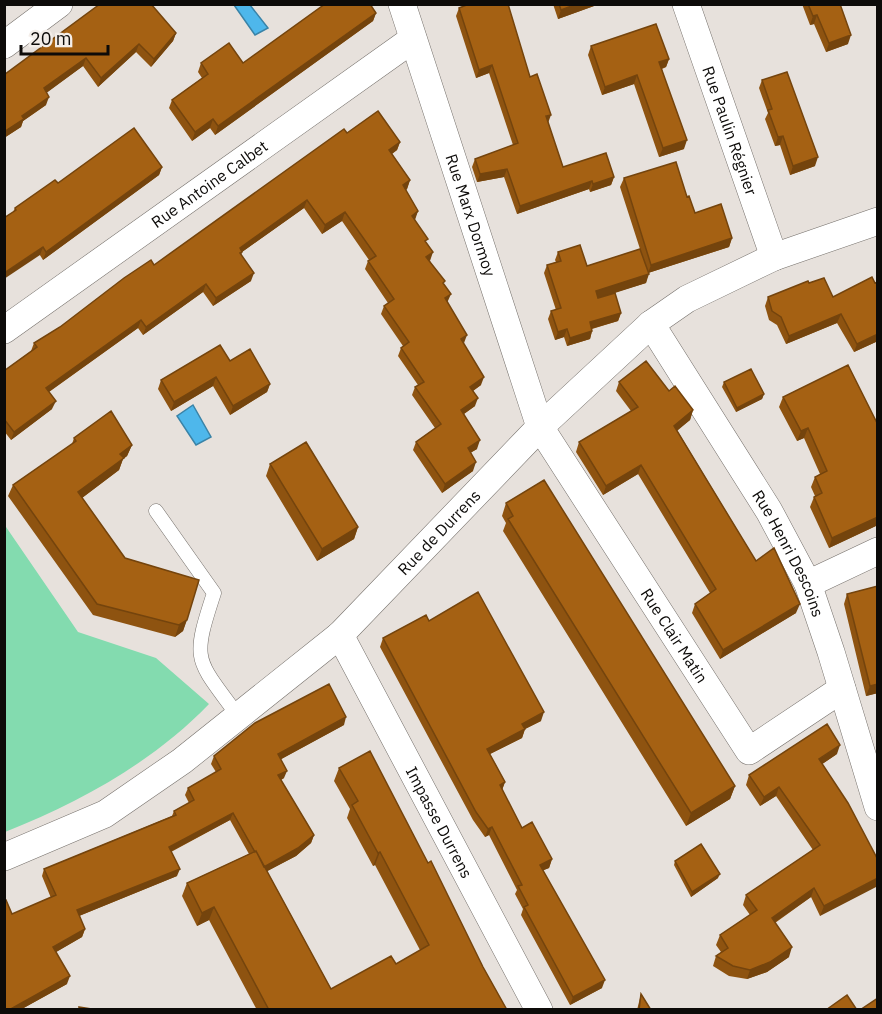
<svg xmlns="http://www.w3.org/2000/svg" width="882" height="1014" font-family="'IBM Plex Sans',sans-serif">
<rect width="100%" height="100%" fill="#e7e1dc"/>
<!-- green -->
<path fill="#83dbaf" d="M 4,524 L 78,632 L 156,658 L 209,704 C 152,763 80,802 5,832 Z"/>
<!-- water -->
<path fill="#4eb7eb" stroke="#3a83a7" stroke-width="1.5" d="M 234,5 L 250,5 L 268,28 L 255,35 Z
M 193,405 L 211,437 L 196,445 L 177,416 Z"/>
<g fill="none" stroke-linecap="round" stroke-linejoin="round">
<defs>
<path id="lane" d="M 156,511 L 214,593 C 191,663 196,658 238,716"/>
<g id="street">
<path id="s1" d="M 402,4 L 540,427 L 749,751 L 842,689"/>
<path id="s2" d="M 686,4 L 774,257"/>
<path d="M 4,45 L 59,4"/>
<path id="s3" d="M 651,324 L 769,511 L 808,584 L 831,652 L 878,807"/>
<path id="s4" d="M 4,330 L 413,39"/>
<path d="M 808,584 L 878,551"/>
<path id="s5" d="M 340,635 L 539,1010"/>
<path id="s6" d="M 4,857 L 105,814 L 182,761 L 340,635 L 540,427 L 651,324 L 687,299 L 774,257 L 878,221"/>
</g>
</defs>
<!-- lane casing -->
<use href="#lane" stroke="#75706b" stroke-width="15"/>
<!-- street casing -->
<use href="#street" stroke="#75706b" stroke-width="28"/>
<!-- lane -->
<use href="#lane" stroke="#fff" stroke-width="14"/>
<!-- street -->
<use href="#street" stroke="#fff" stroke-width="27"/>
</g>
<!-- wall -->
<path fill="#8e5310" d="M 320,4 L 370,4 L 376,13 L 373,21 L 215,135 L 210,128 L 192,141 L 169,108 L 172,100 L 202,78 L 198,72 L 201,63 L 243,63 L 322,7 Z
M 553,4 L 595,4 L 594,6 L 558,19 Z
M 802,4 L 840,4 L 848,44 L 826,52 L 814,24 L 810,25 Z
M 459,8 L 530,77 L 563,167 L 614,177 L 611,185 L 590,192 L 589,189 L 517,214 L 504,177 L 477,182 L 472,167 L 475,159 L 513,145 L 489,73 L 476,78 L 456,16 Z
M 176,33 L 173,41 L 151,67 L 136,52 L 98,87 L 83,66 L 47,92 L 46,105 L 23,121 L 21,127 L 4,138 L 4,75 Z
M 591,46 L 669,59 L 666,67 L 662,69 L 684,149 L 659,157 L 634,84 L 602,95 L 588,55 Z
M 762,80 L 815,166 L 790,175 L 780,145 L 775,146 L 765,119 L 768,113 L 759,88 Z
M 347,133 L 400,142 L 397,150 L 392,154 L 410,180 L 407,189 L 406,190 L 418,211 L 414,220 L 426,243 L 430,261 L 444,285 L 447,303 L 481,385 L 473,391 L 475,406 L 464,414 L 477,449 L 470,453 L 473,471 L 442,493 L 413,450 L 416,442 L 435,428 L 412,395 L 415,387 L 418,385 L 398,356 L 401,348 L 403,346 L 381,314 L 384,306 L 388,303 L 365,269 L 368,261 L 369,260 L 342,221 L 322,234 L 304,208 L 242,252 L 241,255 L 251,281 L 213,306 L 203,292 L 143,335 L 138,328 L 49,392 L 52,409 L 11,440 L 4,431 L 4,371 L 31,351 L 34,343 L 60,327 L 154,265 Z
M 162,167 L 159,175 L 43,260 L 13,212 L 15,208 L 58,183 Z
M 624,178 L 687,197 L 695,213 L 732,238 L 729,247 L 648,273 L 646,283 L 600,297 L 621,313 L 618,321 L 592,329 L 592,331 L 590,339 L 567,346 L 564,337 L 555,340 L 548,319 L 551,311 L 556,310 L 544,273 L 547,265 L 556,262 L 555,260 L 558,252 L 587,266 L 640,249 L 620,187 Z
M 809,283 L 833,297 L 878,341 L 854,352 L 837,323 L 786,344 L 777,325 L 769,320 L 765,306 L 768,297 Z
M 230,361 L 270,384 L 267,392 L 230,415 L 213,386 L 171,411 L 158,389 L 161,380 Z
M 619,382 L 669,391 L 693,410 L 690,420 L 677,430 L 756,561 L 796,613 L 720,659 L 692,613 L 695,604 L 710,593 L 638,474 L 603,495 L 576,452 L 579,442 L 631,411 L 616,391 Z
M 724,382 L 764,394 L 762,399 L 736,412 L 722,387 Z
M 783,397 L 878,425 L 878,525 L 829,548 L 810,507 L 814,497 L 815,496 L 811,487 L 815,477 L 820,474 L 804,438 L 797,441 L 779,407 Z
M 74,438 L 132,445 L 127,456 L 123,459 L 119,470 L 82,498 L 125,558 L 199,580 L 183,631 L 175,637 L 93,615 L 8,496 L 13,485 L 72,444 Z
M 270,464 L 358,527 L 354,539 L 317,561 L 266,476 Z
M 506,503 L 735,786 L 730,799 L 686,826 L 503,531 L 506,523 L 502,516 Z
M 878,586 L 878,693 L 866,696 L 844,604 L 847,594 Z
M 429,621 L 541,721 L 525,729 L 522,738 L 490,754 L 505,782 L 502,790 L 522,828 L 552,859 L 549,868 L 543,870 L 602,988 L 570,1005 L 521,915 L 523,909 L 515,894 L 517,890 L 489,835 L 485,837 L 473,820 L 380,647 L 383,638 Z
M 344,725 L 281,759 L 284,778 L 281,780 L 314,835 L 311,843 L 296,856 L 267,871 L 331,989 L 396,964 L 420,950 L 375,865 L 373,866 L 347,818 L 350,809 L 334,781 L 339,768 L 483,967 L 507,1010 L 257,1010 L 209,920 L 197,926 L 182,896 L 187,883 L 249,854 L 230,820 L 171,852 L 177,876 L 79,916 L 85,929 L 82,937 L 56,952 L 67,984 L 20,1010 L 4,1010 L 51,898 L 42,876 L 44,869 L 172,816 L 174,811 L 189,803 L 185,795 L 188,788 L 216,772 L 211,764 L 214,756 Z
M 837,754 L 822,764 L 878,860 L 820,916 L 811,897 L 775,923 L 789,957 L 767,972 L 747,979 L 729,976 L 713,966 L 716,956 L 721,952 L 716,945 L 720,935 L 750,915 L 743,905 L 746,895 L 813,850 L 776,796 L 760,806 L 746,785 L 749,775 Z
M 675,861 L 718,878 L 691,897 L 674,865 Z
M 641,994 L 651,1010 L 637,1010 Z"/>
<!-- shaded-wall -->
<path fill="#74440d" d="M 577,4 L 595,4 L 594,6 L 558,19 L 561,10 Z
M 376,13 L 373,21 L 215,135 L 218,126 Z
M 817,15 L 814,24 L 810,25 L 813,16 Z
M 176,33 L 173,41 L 151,67 L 154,59 Z
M 851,35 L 848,44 L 826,52 L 829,43 Z
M 139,44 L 136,52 L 98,87 L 101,78 Z
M 86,58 L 83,66 L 41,97 L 44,88 Z
M 669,59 L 666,67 L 656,70 L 659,62 Z
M 492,65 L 489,73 L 476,78 L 479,70 Z
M 637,75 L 634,84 L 602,95 L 605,87 Z
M 49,97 L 46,105 L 23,121 L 21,127 L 4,138 L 4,132 L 22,116 Z
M 551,115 L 548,123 L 546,116 Z
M 213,119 L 210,128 L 192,141 L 195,132 Z
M 783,136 L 780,145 L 775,146 L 778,137 Z
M 687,140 L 684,149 L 659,157 L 663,148 Z
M 400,142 L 397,150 L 386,158 L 389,150 Z
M 818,157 L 815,166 L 790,175 L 793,166 Z
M 162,167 L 159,175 L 43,260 L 46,252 Z
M 507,169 L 504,177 L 477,182 L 480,174 Z
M 614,177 L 611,185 L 590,192 L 593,184 Z
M 410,180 L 407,189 L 400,194 L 403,185 Z
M 592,181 L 589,189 L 517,214 L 520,206 Z
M 307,200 L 304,208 L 242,252 L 239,260 L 240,248 Z
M 418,211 L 415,220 L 409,224 L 412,216 Z
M 345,212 L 342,221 L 322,234 L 325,225 Z
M 732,238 L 729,247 L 648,273 L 651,265 Z
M 43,247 L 40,255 L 4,279 L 4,273 Z
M 433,252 L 430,261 L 426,257 Z
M 254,273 L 251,281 L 213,306 L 216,298 Z
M 649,274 L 646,283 L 593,300 L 596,291 Z
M 206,284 L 203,292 L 143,335 L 146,327 Z
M 451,294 L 447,303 L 445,298 Z
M 621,313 L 618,321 L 587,330 L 590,322 Z
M 841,314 L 837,323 L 786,344 L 789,336 Z
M 141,320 L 138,328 L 43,396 L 46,388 Z
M 567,329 L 564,337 L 555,340 L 558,332 Z
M 592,331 L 590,339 L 567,346 L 570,338 Z
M 878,334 L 878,341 L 854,352 L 857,344 Z
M 467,335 L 464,343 L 461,339 Z
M 216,377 L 213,386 L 171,411 L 174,402 Z
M 484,377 L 481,385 L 467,395 L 470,387 Z
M 270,384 L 267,392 L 230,415 L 233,406 Z
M 764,394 L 762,399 L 736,412 L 737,408 Z
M 478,398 L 475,406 L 458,418 L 461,410 Z
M 56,401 L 52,409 L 11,440 L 14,432 Z
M 693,410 L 690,420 L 671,436 L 674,426 Z
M 808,428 L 804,438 L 797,441 L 801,431 Z
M 480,440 L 477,449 L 465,456 L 468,448 Z
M 132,445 L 127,456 L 123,459 L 119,470 L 74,504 L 78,492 L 120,454 Z
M 476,462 L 473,471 L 442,493 L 445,484 Z
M 641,465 L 638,474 L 603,495 L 606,486 Z
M 878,517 L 878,525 L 829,548 L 832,538 Z
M 358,527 L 354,539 L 317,561 L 322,549 Z
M 800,604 L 796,613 L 720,659 L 723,650 Z
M 187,620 L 183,631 L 175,637 L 179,625 Z
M 878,684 L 878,693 L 866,696 L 870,686 Z
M 544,712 L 541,721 L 525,729 L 522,738 L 484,757 L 487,749 L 522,724 Z
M 346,717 L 344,725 L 276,762 L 278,754 Z
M 840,745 L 837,754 L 815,769 L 819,759 Z
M 287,771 L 284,778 L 275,783 L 278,775 Z
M 505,782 L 502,790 L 500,785 Z
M 735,786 L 730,799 L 686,826 L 691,813 Z
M 779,787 L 776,796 L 760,806 L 764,797 Z
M 233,813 L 230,820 L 166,854 L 169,847 Z
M 492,827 L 489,835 L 485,837 L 488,829 Z
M 314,835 L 311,843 L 296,856 L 260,875 L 263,867 Z
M 380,852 L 375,865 L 373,866 L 378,853 Z
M 552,859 L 549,868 L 537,873 L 540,865 Z
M 180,869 L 177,876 L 74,918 L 77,910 Z
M 720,874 L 718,878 L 691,897 L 692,892 Z
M 878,878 L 878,886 L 820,916 L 824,906 Z
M 814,888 L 811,897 L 768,927 L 772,918 Z
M 214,907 L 209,920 L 197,926 L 202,913 Z
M 85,929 L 82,937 L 51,955 L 53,947 Z
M 792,947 L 789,957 L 767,972 L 747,979 L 750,970 Z
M 70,976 L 67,984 L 20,1010 L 9,1010 Z
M 605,980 L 602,988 L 570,1005 L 573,997 Z"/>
<!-- building -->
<path fill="#a56113" stroke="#74440d" stroke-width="1.5" d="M 100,4 L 151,4 L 176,33 L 154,59 L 139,44 L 101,78 L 86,58 L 44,88 L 49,97 L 22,116 L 24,119 L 4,132 L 4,75 Z
M 325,4 L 370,4 L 376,13 L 218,126 L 213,119 L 195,132 L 172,100 L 208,74 L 201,63 L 229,43 L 243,63 Z
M 469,4 L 508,4 L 530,77 L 537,74 L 551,115 L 546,116 L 563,167 L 606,153 L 614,177 L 593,184 L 592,181 L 520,206 L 507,169 L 480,174 L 475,159 L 518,143 L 492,65 L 479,70 L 459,8 Z
M 559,4 L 577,4 L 561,10 Z
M 808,4 L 840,4 L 851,35 L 829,43 L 817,15 L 813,16 Z
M 656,24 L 669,59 L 659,62 L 687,140 L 663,148 L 637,75 L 605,87 L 591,46 Z
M 787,72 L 818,157 L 793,166 L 783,136 L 778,137 L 768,110 L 772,109 L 762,80 Z
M 378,111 L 400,142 L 389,150 L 410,180 L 403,185 L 418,211 L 412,216 L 428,239 L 425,241 L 433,252 L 426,257 L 445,281 L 443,283 L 451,294 L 445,298 L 467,335 L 461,339 L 484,377 L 470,387 L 478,398 L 461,410 L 480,440 L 468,448 L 476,462 L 445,484 L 416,442 L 441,424 L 415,387 L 424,382 L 401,348 L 409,342 L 384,306 L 394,299 L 368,261 L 376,256 L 345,212 L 325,225 L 307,200 L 240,248 L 242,252 L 240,253 L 254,273 L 216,298 L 206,284 L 146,327 L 141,320 L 46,388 L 56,401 L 14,432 L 4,419 L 4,371 L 37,347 L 34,343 L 60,327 L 124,278 L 151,260 L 154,265 L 344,129 L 347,133 Z
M 134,128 L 162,167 L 46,252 L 43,247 L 4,273 L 4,218 L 16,210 L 15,208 L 55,180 L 58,183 Z
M 676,162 L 687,197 L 689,196 L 695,213 L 721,204 L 732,238 L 651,265 L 624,178 Z
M 580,245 L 587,266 L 640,249 L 649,274 L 596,291 L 598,298 L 615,293 L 621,313 L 590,322 L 592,331 L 570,338 L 567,329 L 558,332 L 551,311 L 561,308 L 547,265 L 561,261 L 558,252 Z
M 872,277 L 875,283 L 878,282 L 878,334 L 857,344 L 841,314 L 789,336 L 781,317 L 772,311 L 768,297 L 808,281 L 809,283 L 824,278 L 833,297 Z
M 220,345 L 230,361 L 250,349 L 270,384 L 233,406 L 216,377 L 174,402 L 161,380 Z
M 646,361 L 669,391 L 675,386 L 693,410 L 674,426 L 756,561 L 774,548 L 800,604 L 723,650 L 695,604 L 716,589 L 641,465 L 606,486 L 579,442 L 638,407 L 619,382 Z
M 848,365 L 878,425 L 878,517 L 832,538 L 814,497 L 822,493 L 815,477 L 827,471 L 808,428 L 801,431 L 783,397 Z
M 751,369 L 764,394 L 737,408 L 724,382 Z
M 111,411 L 132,445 L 120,454 L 124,458 L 78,492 L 125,558 L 199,580 L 187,620 L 179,625 L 97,604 L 13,485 L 76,441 L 74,438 Z
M 306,442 L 358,527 L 322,549 L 270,464 Z
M 544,480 L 735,786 L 691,813 L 508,519 L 513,516 L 506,503 Z
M 878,586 L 878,684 L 870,686 L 847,594 Z
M 478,592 L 544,712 L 522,724 L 525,729 L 487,749 L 505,782 L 500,785 L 522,828 L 532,822 L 552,859 L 540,865 L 605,980 L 573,997 L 524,907 L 528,905 L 518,886 L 522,885 L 492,827 L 488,829 L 476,812 L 383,638 L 426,615 L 429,621 Z
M 329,684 L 346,717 L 278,754 L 287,771 L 278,775 L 314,835 L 298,848 L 264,867 L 256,851 L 255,852 L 233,813 L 169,847 L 180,869 L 77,910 L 85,929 L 53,947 L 70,976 L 9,1010 L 4,1010 L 4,901 L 6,900 L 12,914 L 56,895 L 44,869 L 176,815 L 174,811 L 194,800 L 188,788 L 221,769 L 214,756 L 255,723 Z
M 827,724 L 840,745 L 819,759 L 848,803 L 878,860 L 878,878 L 824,906 L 814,888 L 772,918 L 792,947 L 770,962 L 750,970 L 733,966 L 716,956 L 728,948 L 720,935 L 757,910 L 746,895 L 820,845 L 779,787 L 764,797 L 749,775 Z
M 370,751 L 428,863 L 431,861 L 483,967 L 507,1010 L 269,1010 L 214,907 L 202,913 L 187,883 L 256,851 L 331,989 L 391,956 L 396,964 L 429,945 L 380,852 L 378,853 L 352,805 L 358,801 L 339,768 Z
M 701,844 L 720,874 L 692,892 L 675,861 Z
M 641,994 L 651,1010 L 639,1010 Z
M 847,995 L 857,1010 L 826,1010 Z
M 878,998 L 878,1010 L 860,1010 Z
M 79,1007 L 98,1010 L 79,1010 Z"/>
<g text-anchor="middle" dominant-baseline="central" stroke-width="4.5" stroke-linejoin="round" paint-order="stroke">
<!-- street labels -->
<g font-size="16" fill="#0d0b09" stroke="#f4eee9">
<text stroke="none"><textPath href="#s2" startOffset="134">Rue Paulin Régnier</textPath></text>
<text stroke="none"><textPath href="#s4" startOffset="252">Rue Antoine Calbet</textPath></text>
<text stroke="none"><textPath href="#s1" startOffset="222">Rue Marx Dormoy</textPath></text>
<text stroke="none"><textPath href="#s6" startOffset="548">Rue de Durrens</textPath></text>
<text stroke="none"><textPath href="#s3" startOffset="268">Rue Henri Descoins</textPath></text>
<text stroke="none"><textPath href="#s1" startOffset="693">Rue Clair Matin</textPath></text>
<text stroke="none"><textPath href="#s5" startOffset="212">Impasse Durrens</textPath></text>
</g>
</g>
<!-- border -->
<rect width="882" height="1014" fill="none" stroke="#0d0b09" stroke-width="12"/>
<!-- scale -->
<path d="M21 45v9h87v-9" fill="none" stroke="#0d0b09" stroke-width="3"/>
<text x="30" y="45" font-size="18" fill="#0d0b09" stroke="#f4eee9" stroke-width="4.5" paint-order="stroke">20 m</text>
</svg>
